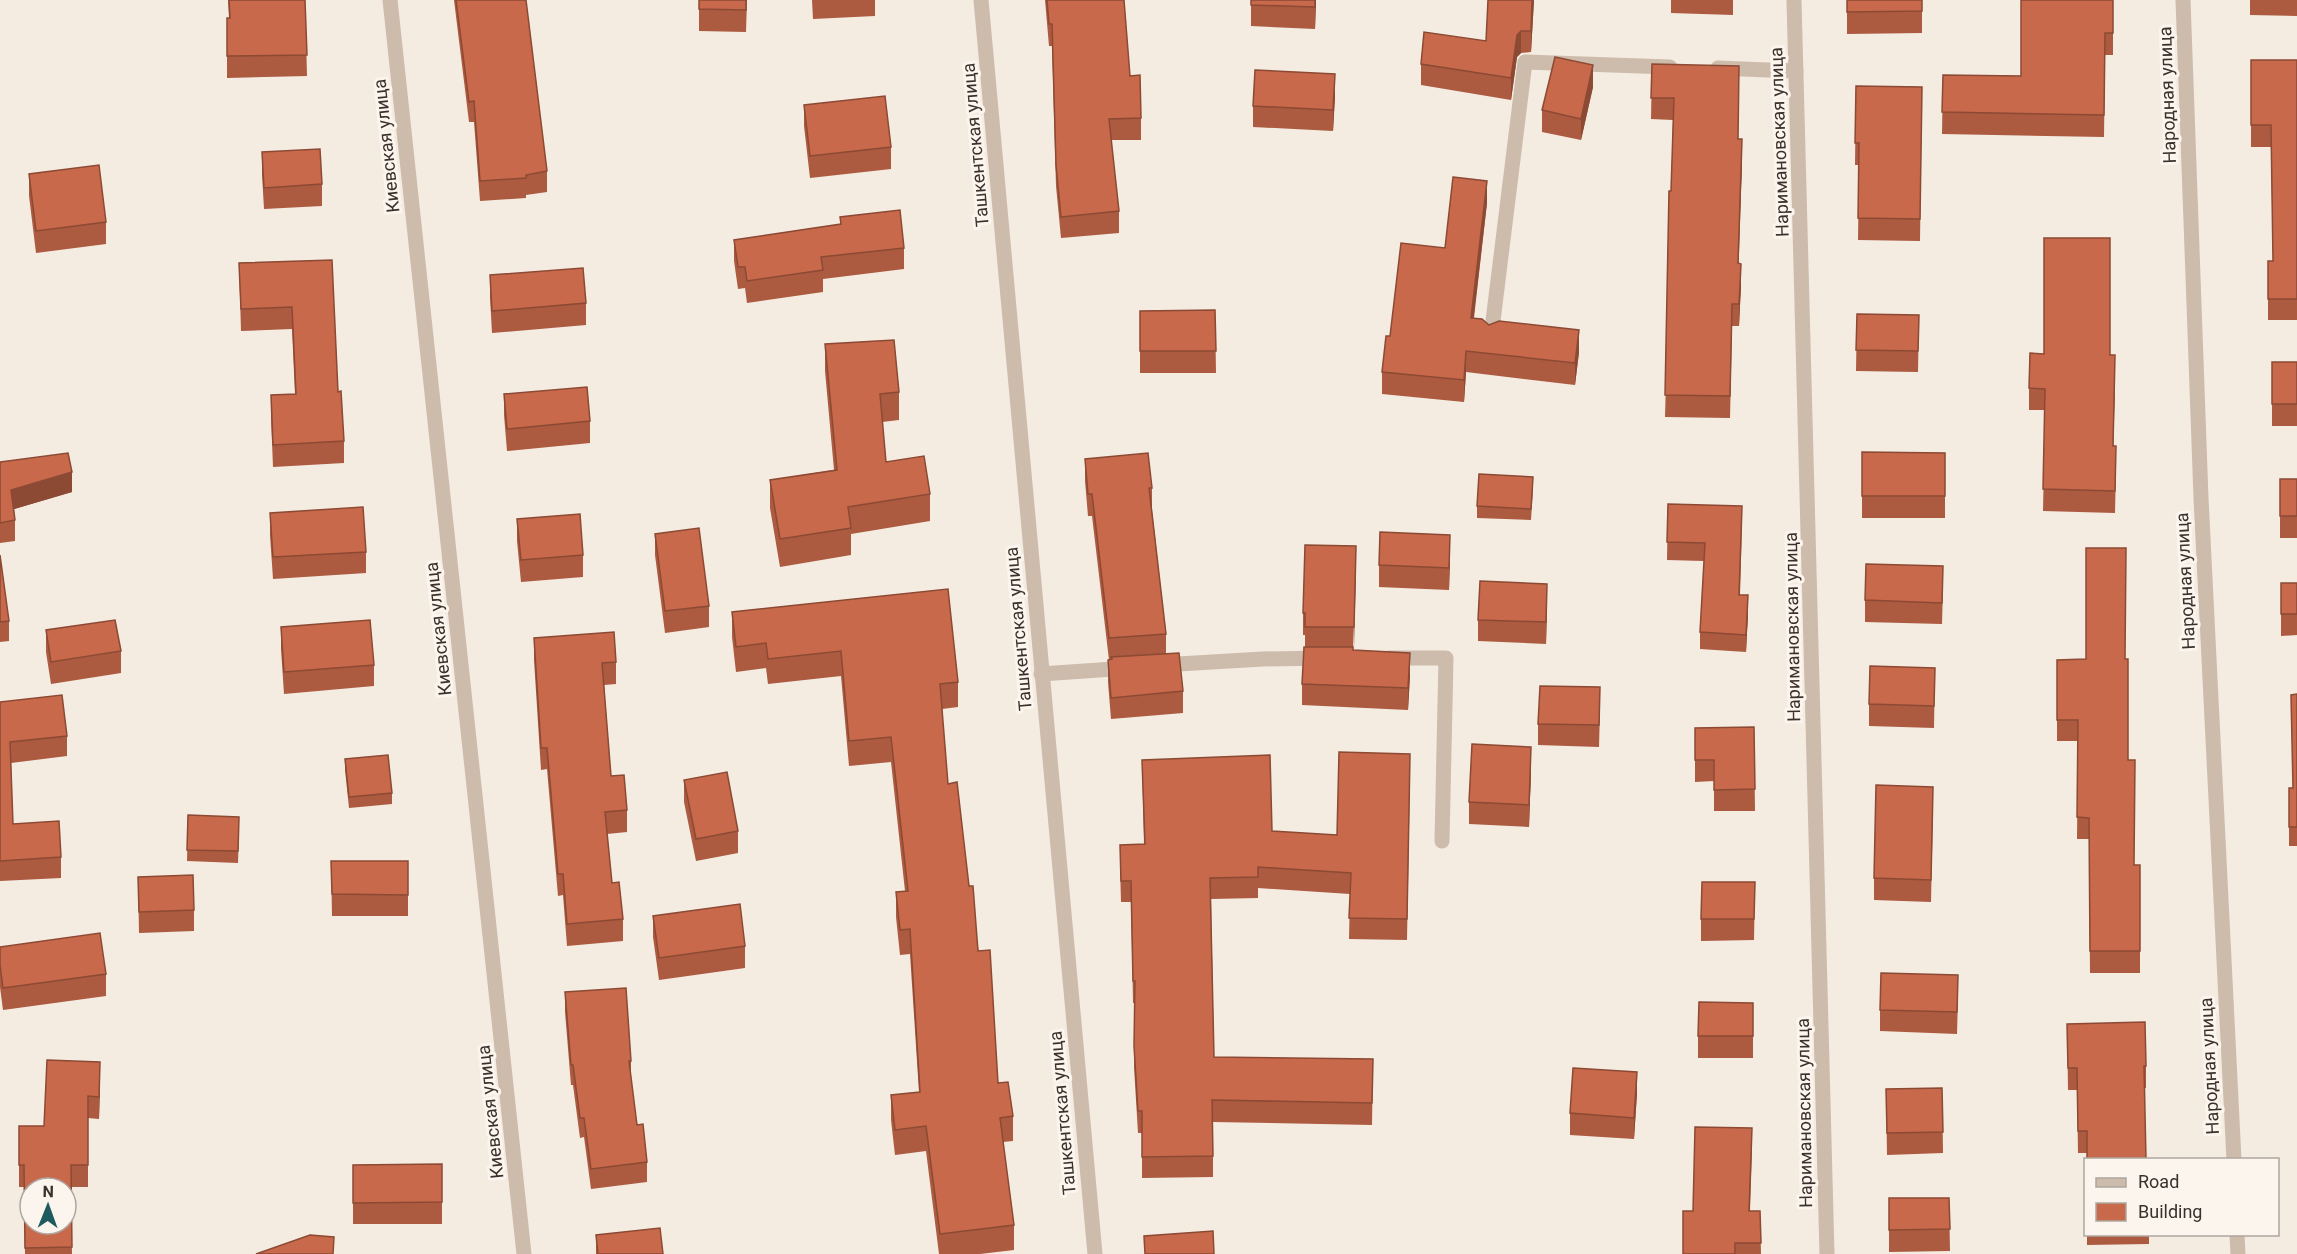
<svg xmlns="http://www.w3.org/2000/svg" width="2297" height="1254" font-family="Roboto,sans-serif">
<rect width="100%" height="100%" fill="#f4ebe1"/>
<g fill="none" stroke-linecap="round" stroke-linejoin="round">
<!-- service -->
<path stroke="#cdbbac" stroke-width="15" d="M 1718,68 L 1796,71
M 1491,337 L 1525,62 L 1670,67
M 1389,658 L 1446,658 L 1442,841
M 1161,665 L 1263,659 L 1323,658
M 1041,674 L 1128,668"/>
<!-- minor -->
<path stroke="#cdbbac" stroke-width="15" d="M 390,0 L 524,1254
M 981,0 L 1095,1254
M 1794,0 L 1827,1254
M 2183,0 L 2201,498 L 2234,1160
M 2237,1234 L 2238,1254"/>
</g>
<!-- wall -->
<path fill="#ac5a40" d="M 228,0 L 305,0 L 307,76 L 227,78 L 227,18 L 229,18 Z
M 454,0 L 526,0 L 547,171 L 547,192 L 526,195 L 526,198 L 480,201 L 474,122 L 469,122 Z
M 699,0 L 747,0 L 746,32 L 699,31 Z
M 812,0 L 875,0 L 875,16 L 813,19 Z
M 1045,0 L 1124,0 L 1130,76 L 1141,118 L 1141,140 L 1111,140 L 1119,211 L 1119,233 L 1061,238 L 1056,186 L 1052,46 L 1049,46 Z
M 1251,0 L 1316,0 L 1315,29 L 1251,26 Z
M 1534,0 L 1531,52 L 1521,53 L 1517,57 L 1511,100 L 1421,85 L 1421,64 L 1486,41 Z
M 1671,0 L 1733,0 L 1733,15 L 1671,13 Z
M 1847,0 L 1922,0 L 1922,33 L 1847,34 Z
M 2113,0 L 2113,55 L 2105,55 L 2104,137 L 1942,134 L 1943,75 L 2021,76 Z
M 2250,0 L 2297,0 L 2297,16 L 2250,15 Z
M 2251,60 L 2297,60 L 2297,320 L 2268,320 L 2268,261 L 2273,261 L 2271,147 L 2251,147 Z
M 1652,64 L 1738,139 L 1742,161 L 1738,263 L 1741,285 L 1739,326 L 1732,326 L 1730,418 L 1665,417 L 1673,120 L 1651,119 Z
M 1856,86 L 1922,87 L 1920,241 L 1858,240 L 1859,165 L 1855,165 Z
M 1593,87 L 1581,140 L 1542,132 L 1542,110 Z
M 1335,96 L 1333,131 L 1253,127 L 1253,106 Z
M 804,105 L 891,147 L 891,169 L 810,178 L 804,126 Z
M 262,152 L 322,184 L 322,206 L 264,209 L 262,174 Z
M 29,174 L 106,222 L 106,244 L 36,253 L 29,196 Z
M 1487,203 L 1474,318 L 1489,325 L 1579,352 L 1575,385 L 1466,372 L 1464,402 L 1382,394 L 1382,372 L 1390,336 L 1445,248 Z
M 840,217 L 904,248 L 904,269 L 823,279 L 823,292 L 747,303 L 745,288 L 738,289 L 734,261 L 734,240 L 840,224 Z
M 332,260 L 338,392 L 344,441 L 344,463 L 273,467 L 271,417 L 271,395 L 295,394 L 292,329 L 241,331 L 239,263 Z
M 490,275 L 586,303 L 586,325 L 492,333 L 490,297 Z
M 1215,310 L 1216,373 L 1140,373 L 1140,311 Z
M 1857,314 L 1919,315 L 1918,372 L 1856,371 Z
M 825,344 L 899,392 L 899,420 L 882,422 L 886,462 L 930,494 L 930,521 L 851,534 L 851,555 L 780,567 L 770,508 L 770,480 L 834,470 L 825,371 Z
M 2110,355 L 2115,377 L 2113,446 L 2116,468 L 2115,513 L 2043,511 L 2045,410 L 2029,410 L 2029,388 Z
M 2272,362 L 2297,362 L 2297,426 L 2272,426 Z
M 504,394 L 590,421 L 590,443 L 507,451 L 504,415 Z
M 1862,452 L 1945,453 L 1945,518 L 1862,518 Z
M 1085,459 L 1152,488 L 1152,510 L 1166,634 L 1166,654 L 1183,691 L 1183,713 L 1111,719 L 1108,682 L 1108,660 L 1109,660 L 1092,516 L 1088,516 L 1085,481 Z
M 0,462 L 72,492 L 14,509 L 15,520 L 15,541 L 0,543 Z
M 2280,479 L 2297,479 L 2297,538 L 2280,538 Z
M 1533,488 L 1531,520 L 1477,518 L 1477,506 Z
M 1668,504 L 1742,523 L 1740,595 L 1748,613 L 1746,652 L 1700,649 L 1700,632 L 1704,561 L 1667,560 Z
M 270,513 L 366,552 L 366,573 L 273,579 L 270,535 Z
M 517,519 L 583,555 L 583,577 L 521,582 L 517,541 Z
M 655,534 L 709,606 L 709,627 L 665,633 L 655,555 Z
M 0,555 L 9,621 L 9,641 L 0,642 Z
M 1450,557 L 1449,590 L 1379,587 L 1379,565 Z
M 1356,568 L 1353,650 L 1410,675 L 1408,710 L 1302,705 L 1302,684 L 1305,647 L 1305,635 L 1303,635 L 1303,613 Z
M 2281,583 L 2297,583 L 2297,635 L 2281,636 Z
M 1943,588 L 1942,624 L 1865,622 L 1865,600 Z
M 1547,605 L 1546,644 L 1478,641 L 1478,620 Z
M 732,612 L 958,682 L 958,707 L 942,709 L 948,784 L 969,886 L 998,1083 L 1013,1116 L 1013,1141 L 1003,1142 L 1014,1225 L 1014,1250 L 980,1254 L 939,1254 L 926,1151 L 895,1155 L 891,1120 L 891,1095 L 919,1092 L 910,954 L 900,955 L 896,917 L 896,892 L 905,891 L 891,762 L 849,766 L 841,676 L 768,684 L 766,668 L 736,672 L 732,637 Z
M 281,627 L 374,665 L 374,686 L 284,694 L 281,649 Z
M 46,630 L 121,651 L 121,673 L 51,684 L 46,652 Z
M 534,638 L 616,662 L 616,684 L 604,685 L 611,776 L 627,810 L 627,832 L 607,834 L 612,883 L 623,919 L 623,941 L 567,946 L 563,895 L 558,896 L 547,769 L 541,770 L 534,660 Z
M 2125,659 L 2128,760 L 2134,865 L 2140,865 L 2140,973 L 2090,973 L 2089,839 L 2077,839 L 2078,741 L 2057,741 L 2057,660 Z
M 1935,668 L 1934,728 L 1869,726 L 1869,704 Z
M 2297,694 L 2297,846 L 2289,846 L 2289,788 L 2293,788 L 2291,695 Z
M 0,702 L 67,736 L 67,756 L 11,763 L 13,824 L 61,857 L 61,878 L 0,881 Z
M 1600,709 L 1599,747 L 1538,745 L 1538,724 Z
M 1754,727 L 1755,811 L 1714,811 L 1714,781 L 1695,782 L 1695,728 Z
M 345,759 L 392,793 L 392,804 L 349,808 L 345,770 Z
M 1142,760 L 1272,831 L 1337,835 L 1410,775 L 1407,940 L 1349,939 L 1350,894 L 1258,888 L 1258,898 L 1211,899 L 1214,1057 L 1373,1059 L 1372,1125 L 1213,1122 L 1213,1177 L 1142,1178 L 1142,1133 L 1138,1133 L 1134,1067 L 1135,1003 L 1133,1003 L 1131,902 L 1121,902 L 1120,866 L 1120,845 L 1144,844 Z
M 1531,769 L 1529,827 L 1469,824 L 1469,802 Z
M 684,780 L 738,831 L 738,853 L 696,861 L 684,802 Z
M 1933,808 L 1931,902 L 1874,900 L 1874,878 Z
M 188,815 L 239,828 L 238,863 L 187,861 Z
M 331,861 L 408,861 L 408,916 L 332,916 Z
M 138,877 L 194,910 L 194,931 L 139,933 Z
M 1755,882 L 1754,940 L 1701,941 L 1701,919 Z
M 653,916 L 745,946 L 745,968 L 659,980 L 653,937 Z
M 0,947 L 106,974 L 106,996 L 3,1010 L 0,987 Z
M 565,992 L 631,1061 L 631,1081 L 637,1125 L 647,1162 L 647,1182 L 591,1189 L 584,1137 L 580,1138 L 573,1085 L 571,1085 L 565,1012 Z
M 1958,997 L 1957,1034 L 1880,1031 L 1880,1010 Z
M 1753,1003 L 1753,1058 L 1698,1058 L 1698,1036 Z
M 2067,1024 L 2146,1066 L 2146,1088 L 2144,1088 L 2087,1153 L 2078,1153 L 2077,1090 L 2068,1090 Z
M 100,1083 L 99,1119 L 88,1118 L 88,1187 L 71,1187 L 72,1254 L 25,1254 L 24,1187 L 19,1187 L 19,1126 L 44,1126 Z
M 1942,1088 L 1943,1153 L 1887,1155 L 1886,1089 Z
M 1637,1093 L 1634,1139 L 1570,1135 L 1570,1113 Z
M 1752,1150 L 1750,1211 L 1760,1211 L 1761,1254 L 1683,1254 L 1693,1211 Z
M 442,1164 L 442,1224 L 353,1224 L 353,1165 Z
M 1889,1198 L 1949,1198 L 1950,1251 L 1889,1252 Z
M 2087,1234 L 2149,1234 L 2149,1244 L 2087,1245 Z
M 596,1235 L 663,1254 L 596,1254 Z"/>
<!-- shaded-wall -->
<path fill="#8c4a34" d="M 1315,0 L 1316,0 L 1315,29 Z
M 1532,0 L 1534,0 L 1531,52 L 1531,31 Z
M 1521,31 L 1521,53 L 1517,57 L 1511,100 L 1511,78 L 1517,35 Z
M 1593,65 L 1593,87 L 1581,140 L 1581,119 Z
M 1335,74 L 1335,96 L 1333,131 L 1333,110 Z
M 1742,139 L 1742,161 L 1738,285 L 1738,263 Z
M 1487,181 L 1487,203 L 1471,339 L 1471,318 Z
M 1741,264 L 1741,285 L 1739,326 L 1739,304 Z
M 1579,330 L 1579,352 L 1575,385 L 1575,363 Z
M 1466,351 L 1466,372 L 1464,402 L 1464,380 Z
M 2115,355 L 2115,377 L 2113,468 L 2113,446 Z
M 72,472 L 72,492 L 11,510 L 11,490 Z
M 1450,535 L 1450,557 L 1449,590 L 1449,568 Z
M 1356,546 L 1356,568 L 1354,649 L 1354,627 Z
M 1547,584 L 1547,605 L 1546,644 L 1546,622 Z
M 1748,595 L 1748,613 L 1746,652 L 1746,635 Z
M 1410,653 L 1410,675 L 1408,710 L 1408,688 Z
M 1531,747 L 1531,769 L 1529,827 L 1529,805 Z
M 100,1062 L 100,1083 L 99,1119 L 99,1097 Z
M 1637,1072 L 1637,1093 L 1634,1139 L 1634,1118 Z"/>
<!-- building -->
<path fill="#c8694b" stroke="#8c4a34" stroke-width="1.5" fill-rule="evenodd" d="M 229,0 L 305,0 L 307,55 L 227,56 L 227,18 L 230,18 Z
M 456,0 L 526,0 L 547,171 L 526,175 L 526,178 L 480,181 L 474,101 L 469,102 Z
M 699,0 L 746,0 L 746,10 L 699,9 Z
M 1047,0 L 1124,0 L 1130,76 L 1140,75 L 1141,118 L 1109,119 L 1119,211 L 1061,217 L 1056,165 L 1052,24 L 1049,24 Z
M 1251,0 L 1315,0 L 1315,7 L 1251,5 Z
M 1488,0 L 1532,0 L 1531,31 L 1521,31 L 1517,35 L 1511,78 L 1421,64 L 1424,32 L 1486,41 Z
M 1847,0 L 1922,0 L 1922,11 L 1847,12 Z
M 2021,0 L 2113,0 L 2113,33 L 2105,33 L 2104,115 L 1942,112 L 1943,75 L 2021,76 Z
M 1555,57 L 1593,65 L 1581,119 L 1542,110 Z
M 2251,60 L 2297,60 L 2297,299 L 2268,299 L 2268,261 L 2273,261 L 2271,125 L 2251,125 Z
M 1652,64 L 1739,66 L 1738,139 L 1742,139 L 1738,263 L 1741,264 L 1739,304 L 1732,304 L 1730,396 L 1665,395 L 1669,191 L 1671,191 L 1674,98 L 1651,98 Z
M 1255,70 L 1335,74 L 1333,110 L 1253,106 Z
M 1856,86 L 1922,87 L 1920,219 L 1858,218 L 1859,143 L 1855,143 Z
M 885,96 L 891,147 L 810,156 L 804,105 Z
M 320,149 L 322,184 L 264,188 L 262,152 Z
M 99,165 L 106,222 L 36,231 L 29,174 Z
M 1453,177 L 1487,181 L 1471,318 L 1482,319 L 1489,325 L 1499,321 L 1579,330 L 1575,363 L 1466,351 L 1464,380 L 1382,372 L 1386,336 L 1390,336 L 1401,243 L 1445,248 Z
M 900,210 L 904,248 L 821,257 L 823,270 L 747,281 L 745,267 L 738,267 L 734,240 L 841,224 L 840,217 Z
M 2044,238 L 2110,238 L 2110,355 L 2115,355 L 2113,446 L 2116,446 L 2115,491 L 2043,489 L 2045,389 L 2029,388 L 2030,353 L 2044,354 Z
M 332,260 L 338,392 L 341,391 L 344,441 L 273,445 L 271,395 L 296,394 L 292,307 L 241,309 L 239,263 Z
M 583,268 L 586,303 L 492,311 L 490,275 Z
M 1215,310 L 1216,351 L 1140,351 L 1140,311 Z
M 1857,314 L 1919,315 L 1918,351 L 1856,350 Z
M 894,340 L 899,392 L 880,394 L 886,462 L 924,456 L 930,494 L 848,507 L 851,528 L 780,539 L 770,480 L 837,470 L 825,344 Z
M 2272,362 L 2297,362 L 2297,404 L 2272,404 Z
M 587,387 L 590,421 L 507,429 L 504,394 Z
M 1862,452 L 1945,453 L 1945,496 L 1862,496 Z
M 68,453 L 72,472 L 11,490 L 15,520 L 0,523 L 0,462 Z
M 1148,453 L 1152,488 L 1149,488 L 1166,634 L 1109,638 L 1092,494 L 1088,494 L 1085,459 Z
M 1479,474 L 1533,477 L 1531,509 L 1477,506 Z
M 2280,479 L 2297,479 L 2297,516 L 2280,516 Z
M 1668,504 L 1742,506 L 1739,595 L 1748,595 L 1746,635 L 1700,632 L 1705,543 L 1667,542 Z
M 363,507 L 366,552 L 273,557 L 270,513 Z
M 580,514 L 583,555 L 521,560 L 517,519 Z
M 699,528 L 709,606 L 665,611 L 655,534 Z
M 1380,532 L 1450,535 L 1449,568 L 1379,565 Z
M 1305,545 L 1356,546 L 1354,627 L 1305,627 L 1305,613 L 1303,613 Z
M 2086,548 L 2126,548 L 2125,659 L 2128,659 L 2128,760 L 2135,760 L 2134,865 L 2140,865 L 2140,951 L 2090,951 L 2089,818 L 2077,817 L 2078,720 L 2057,720 L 2057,660 L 2086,659 Z
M 0,555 L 9,621 L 0,622 Z
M 1866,564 L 1943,566 L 1942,603 L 1865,600 Z
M 1480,581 L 1547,584 L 1546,622 L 1478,620 Z
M 2281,583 L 2297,583 L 2297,614 L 2281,614 Z
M 948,589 L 958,682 L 940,684 L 948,784 L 957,782 L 969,886 L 973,886 L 978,951 L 990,950 L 998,1083 L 1008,1082 L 1013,1116 L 1000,1118 L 1014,1225 L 940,1234 L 926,1126 L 895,1130 L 891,1095 L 920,1092 L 910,929 L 900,930 L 896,892 L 908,891 L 891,737 L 849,741 L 841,651 L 768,659 L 766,643 L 736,647 L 732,612 Z
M 115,620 L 121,651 L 51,662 L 46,630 Z
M 370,620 L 374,665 L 284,672 L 281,627 Z
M 614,632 L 616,662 L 602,663 L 611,776 L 624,775 L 627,810 L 605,812 L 612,883 L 619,882 L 623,919 L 567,924 L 563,874 L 558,874 L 547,748 L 541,748 L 534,638 Z
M 1304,647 L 1353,647 L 1353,650 L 1410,653 L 1408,688 L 1302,684 Z
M 1179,653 L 1183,691 L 1111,698 L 1108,660 L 1112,659 L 1111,657 Z
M 1870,666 L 1935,668 L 1934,706 L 1869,704 Z
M 1540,686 L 1600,687 L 1599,725 L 1538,724 Z
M 2297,694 L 2297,827 L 2289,827 L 2289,788 L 2293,788 L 2291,695 Z
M 62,695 L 67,736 L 10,742 L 13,824 L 59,821 L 61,857 L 0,861 L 0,702 Z
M 1754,727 L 1755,789 L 1714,790 L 1714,760 L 1695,760 L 1695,728 Z
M 1472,744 L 1531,747 L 1529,805 L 1469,802 Z
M 1339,752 L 1410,754 L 1407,919 L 1349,918 L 1351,873 L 1258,867 L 1258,877 L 1210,878 L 1214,1057 L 1373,1059 L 1372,1103 L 1212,1100 L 1213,1156 L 1142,1157 L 1142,1111 L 1138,1111 L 1134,1046 L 1135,981 L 1133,981 L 1131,881 L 1121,881 L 1120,845 L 1145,844 L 1142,760 L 1270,755 L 1272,831 L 1337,835 Z
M 388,755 L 392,793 L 349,797 L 345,759 Z
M 727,772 L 738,831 L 696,839 L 684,780 Z
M 1876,785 L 1933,787 L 1931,880 L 1874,878 Z
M 188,815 L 239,817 L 238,851 L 187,850 Z
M 331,861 L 408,861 L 408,895 L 332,894 Z
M 193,875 L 194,910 L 139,912 L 138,877 Z
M 1702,882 L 1755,882 L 1754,919 L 1701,919 Z
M 740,904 L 745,946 L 659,958 L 653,916 Z
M 100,933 L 106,974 L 3,988 L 0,965 L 0,947 Z
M 1881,973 L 1958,975 L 1957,1012 L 1880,1010 Z
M 626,988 L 631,1061 L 629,1061 L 637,1125 L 643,1124 L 647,1162 L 591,1169 L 584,1118 L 580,1118 L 573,1065 L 571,1065 L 565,992 Z
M 1699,1002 L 1753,1003 L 1753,1036 L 1698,1036 Z
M 2145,1022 L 2146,1066 L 2144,1066 L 2146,1160 L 2087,1160 L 2087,1131 L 2078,1131 L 2077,1068 L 2068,1068 L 2067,1024 Z
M 47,1060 L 100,1062 L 99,1097 L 88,1096 L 88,1165 L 71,1165 L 72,1247 L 25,1248 L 24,1165 L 19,1165 L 19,1126 L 44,1126 ZM 30,1188 L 66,1188 L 66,1224 L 30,1224 Z
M 1573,1068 L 1637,1072 L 1634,1118 L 1570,1113 Z
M 1942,1088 L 1943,1132 L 1887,1133 L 1886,1089 Z
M 1695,1127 L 1752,1128 L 1749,1211 L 1760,1211 L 1761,1243 L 1735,1243 L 1735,1254 L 1683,1254 L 1683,1211 L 1693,1211 Z
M 442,1164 L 442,1202 L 353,1203 L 353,1165 Z
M 1889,1198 L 1949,1198 L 1950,1229 L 1889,1230 Z
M 660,1228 L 663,1254 L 598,1254 L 596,1235 Z
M 1213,1231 L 1214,1254 L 1145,1254 L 1144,1236 Z
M 310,1235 L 334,1237 L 333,1254 L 256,1254 Z"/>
<g text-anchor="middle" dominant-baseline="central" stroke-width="6" stroke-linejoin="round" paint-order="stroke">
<!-- street labels -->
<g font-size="18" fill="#3b302b" stroke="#fbf5ee">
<text transform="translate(2167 95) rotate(-92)">Народная улица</text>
<text transform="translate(1779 142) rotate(-92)">Наримановская улица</text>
<text transform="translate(975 145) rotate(-95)">Ташкентская улица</text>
<text transform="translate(386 146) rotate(-96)">Киевская улица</text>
<text transform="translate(2185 581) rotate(-93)">Народная улица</text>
<text transform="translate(1792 627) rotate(-91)">Наримановская улица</text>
<text transform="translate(438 629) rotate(-96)">Киевская улица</text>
<text transform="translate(1018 629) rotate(-95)">Ташкентская улица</text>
<text transform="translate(2209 1066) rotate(-93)">Народная улица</text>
<text transform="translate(490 1112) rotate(-96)">Киевская улица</text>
<text transform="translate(1062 1113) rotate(-95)">Ташкентская улица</text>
<text transform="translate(1804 1113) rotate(-91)">Наримановская улица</text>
</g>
</g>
<!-- legend -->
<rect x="2084" y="1158" width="195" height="78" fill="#fbf5ee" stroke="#aea6a0" stroke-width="1.5"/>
<rect x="2096" y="1178" width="30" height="9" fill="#cdbbac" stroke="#aea6a0" stroke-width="1.5"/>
<text x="2138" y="1188" font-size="18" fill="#3b302b">Road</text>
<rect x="2096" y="1203" width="30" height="18" fill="#c8694b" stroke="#aea6a0" stroke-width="1.5"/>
<text x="2138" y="1218" font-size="18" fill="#3b302b">Building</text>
<!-- north arrow -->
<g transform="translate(48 1206) rotate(1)"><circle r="28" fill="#fbf5ee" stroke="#aea6a0" stroke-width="1.5"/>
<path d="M0-4.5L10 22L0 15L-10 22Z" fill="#1f5a5e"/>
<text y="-9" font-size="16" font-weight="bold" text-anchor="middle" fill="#3b302b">N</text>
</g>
</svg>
